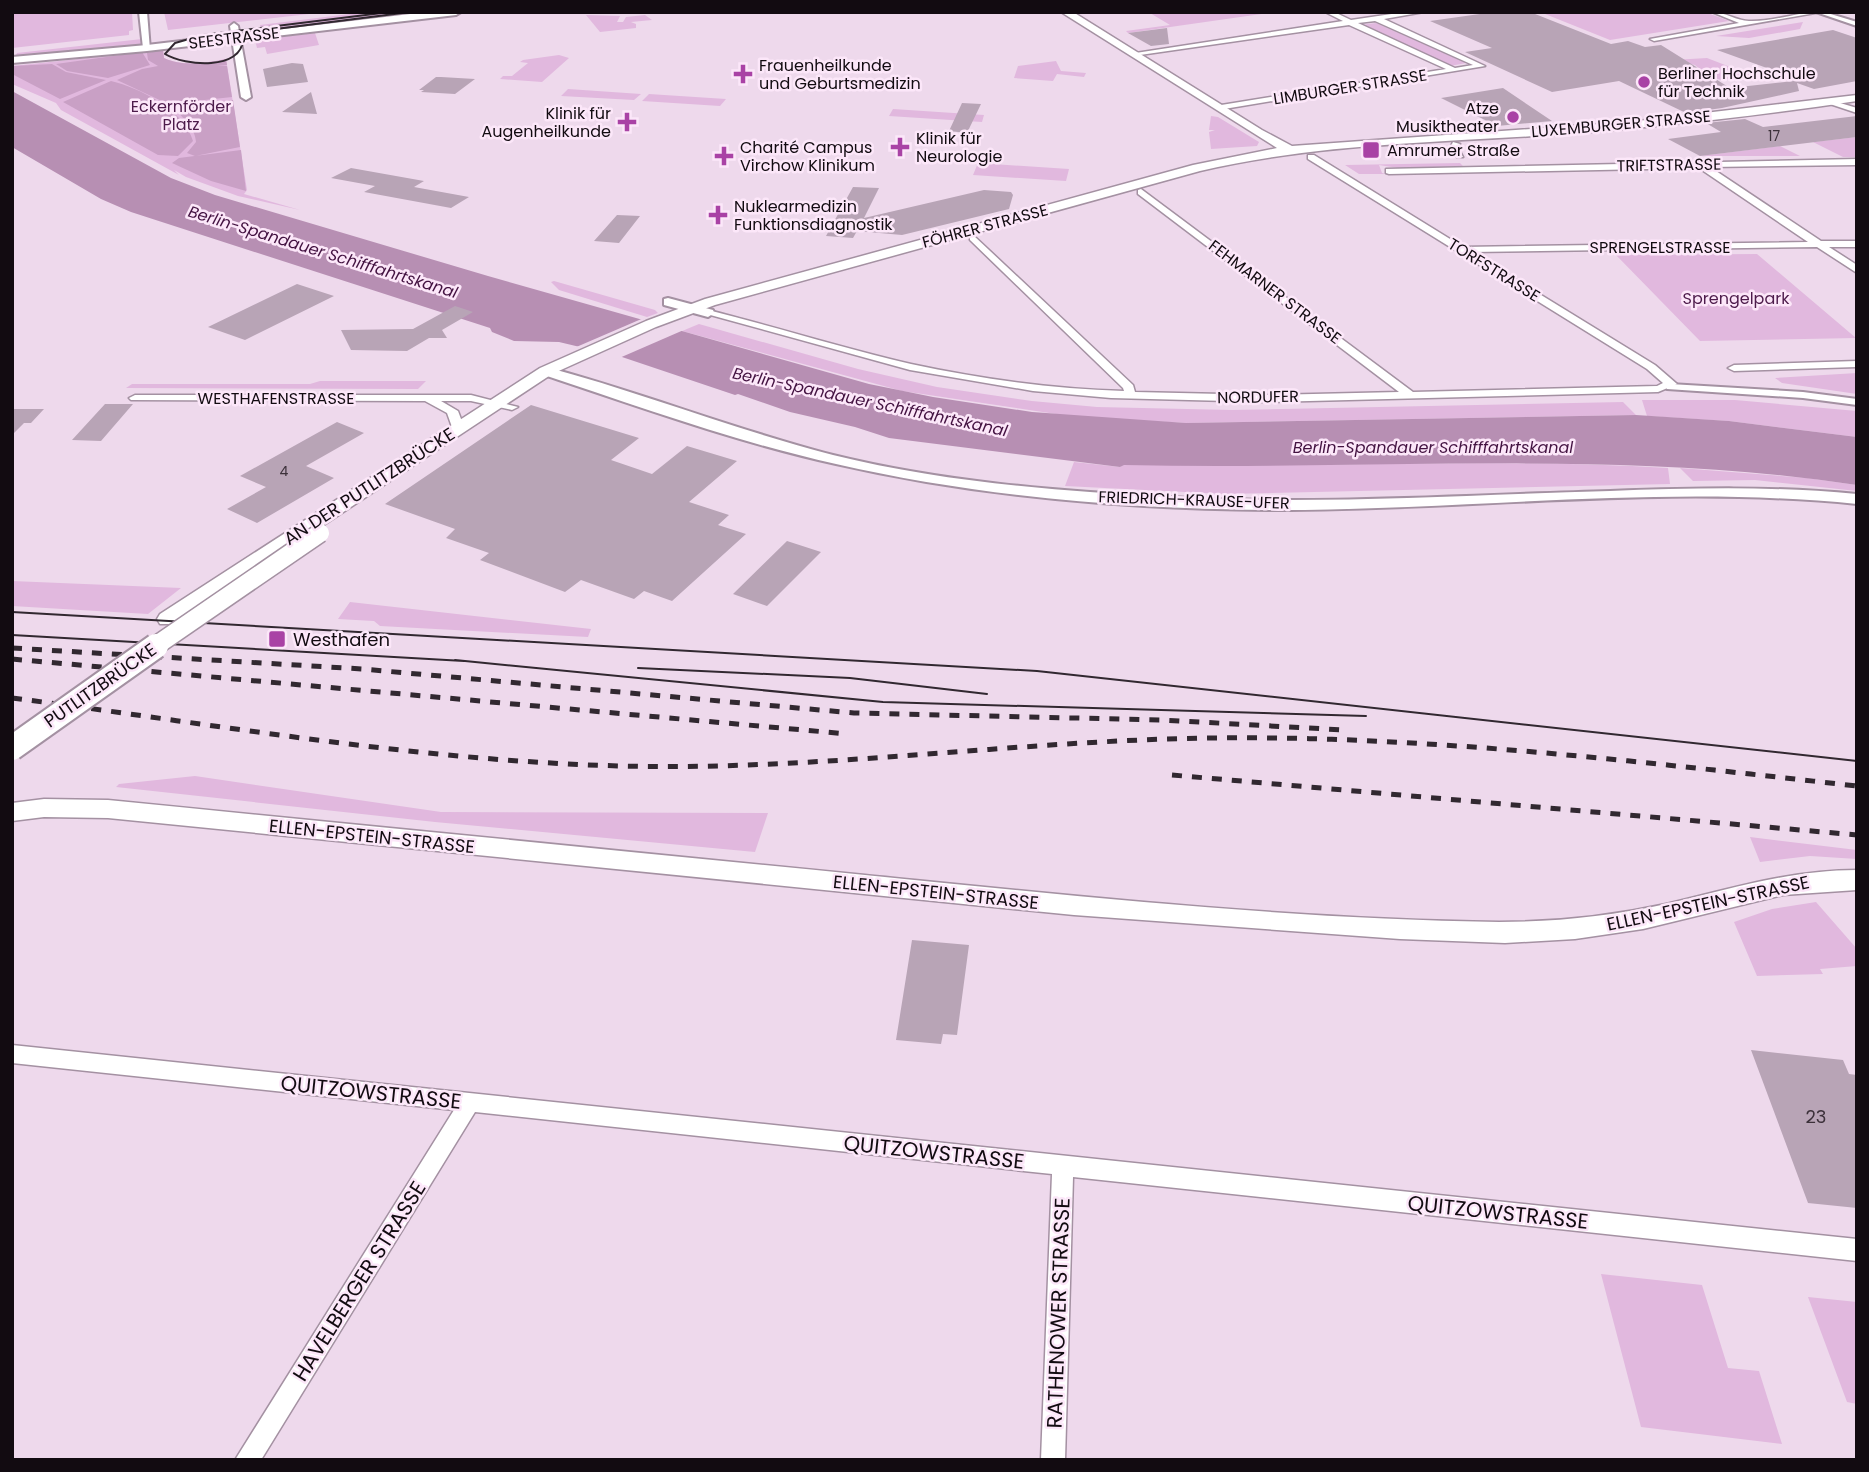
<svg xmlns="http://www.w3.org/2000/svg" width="1869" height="1472" font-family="Poppins,sans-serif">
<rect width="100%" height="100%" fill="#eed9ec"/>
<!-- green -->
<path fill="#e1b8de" d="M 17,12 L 132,12 L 133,30 L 129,31 L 129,35 L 12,48 L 12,14 Z
M 164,12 L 327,12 L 168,30 Z
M 366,12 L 438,12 L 262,33 L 260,25 Z
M 1156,12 L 1276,12 L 1128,33 L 1126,31 L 1170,25 L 1150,13 Z
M 1540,12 L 1705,12 L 1729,21 L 1610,40 Z
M 586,15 L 620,16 L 617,22 L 623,22 L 626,17 L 645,15 L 652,20 L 631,22 L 636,24 L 636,28 L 600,32 Z
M 1803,22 L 1800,29 L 1749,38 L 1716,36 Z
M 1376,23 L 1466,63 L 1450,66 L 1360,25 Z
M 315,33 L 319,45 L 267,54 L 265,47 L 257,48 L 255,40 Z
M 142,39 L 143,45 L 15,57 L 17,53 Z
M 163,50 L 164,58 C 183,67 206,63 226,59 L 247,190 L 244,194 L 300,210 L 238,196 L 186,177 L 174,170 L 179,175 L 61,110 L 56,103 L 12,84 L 12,66 Z
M 559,55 L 569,58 L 542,82 L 500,79 L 503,76 L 512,76 L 528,63 L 520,62 L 523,60 Z
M 1707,58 L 1751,75 L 1721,80 L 1706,75 L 1695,65 L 1673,60 Z
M 1056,61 L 1061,71 L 1086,73 L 1084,77 L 1057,74 L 1053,81 L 1014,78 L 1018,66 Z
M 568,89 L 641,94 L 634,100 L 561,96 Z
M 649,94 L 726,99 L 720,106 L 642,101 Z
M 893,109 L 984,115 L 982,122 L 889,116 Z
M 1211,116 L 1218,117 L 1259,142 L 1257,146 L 1211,149 L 1209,132 L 1215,130 L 1209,130 Z
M 1857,137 L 1857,157 L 1843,157 L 1813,142 Z
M 1780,146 L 1800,156 L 1700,156 Z
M 978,163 L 1069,169 L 1066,181 L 973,175 Z
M 1460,163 L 1465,168 L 1411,170 L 1379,165 L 1382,173 L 1386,174 L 1359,174 L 1345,165 Z
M 1757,254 L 1856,338 L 1700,341 L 1616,255 Z
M 554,281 L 655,310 L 658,313 L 647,317 L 559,290 L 551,282 Z
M 699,324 L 858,369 L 937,387 L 1032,401 L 1097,407 L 1232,410 L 1623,402 L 1636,415 L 1186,423 L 1076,417 L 902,391 L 682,331 Z
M 1857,373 L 1857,394 L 1782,383 L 1775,378 Z
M 320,381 L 426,381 L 418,389 L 126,388 L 132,384 L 310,384 Z
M 1642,400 L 1735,400 L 1857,411 L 1857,437 L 1729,421 L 1647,416 Z
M 1074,462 L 1120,467 L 1124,464 C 1305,469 1486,457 1668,468 L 1670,484 L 1225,494 L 1065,486 Z
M 1680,468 L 1807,478 L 1857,485 L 1857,491 L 1755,480 L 1693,481 Z
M 12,581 L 181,588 L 148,614 L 12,606 Z
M 350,602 L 591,629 L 588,637 L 380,626 L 374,621 L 338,619 Z
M 195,776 L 441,812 L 768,813 L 755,852 L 435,822 L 116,787 L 119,784 Z
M 1750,837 L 1857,850 L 1857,859 L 1810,856 L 1760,862 Z
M 1816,902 L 1857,949 L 1857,966 L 1820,969 L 1823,974 L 1757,976 L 1734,922 L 1772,909 Z
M 1601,1274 L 1702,1285 L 1728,1368 L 1759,1371 L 1782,1444 L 1641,1427 Z
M 1808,1297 L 1857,1302 L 1857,1404 L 1847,1402 Z"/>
<!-- forest -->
<path fill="#c9a0c5" d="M 163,50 L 164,58 C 183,67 206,63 226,59 L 227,65 L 217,66 L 227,66 L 232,97 L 168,104 L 117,80 L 142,69 L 158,66 L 148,60 L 147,53 Z
M 142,52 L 150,65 L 108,78 L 67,71 L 56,64 Z
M 52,64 L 66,72 L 106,80 L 60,99 L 12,74 L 12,66 Z
M 111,81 C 140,88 184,110 193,141 L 178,156 L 158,155 L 63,102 Z
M 233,100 L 240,147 L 195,156 L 187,153 L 196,142 C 195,126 181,118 174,106 Z
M 241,150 L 246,191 L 211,181 L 172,163 L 179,158 Z"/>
<!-- water -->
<path fill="#b78fb3" d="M 12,91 L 171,178 L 215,195 L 488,276 L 869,384 L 933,397 L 1032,412 L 1186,423 L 1636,415 L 1729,421 L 1857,437 L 1857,485 C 1614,448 1368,471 1124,465 L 1120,467 L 889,438 L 855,427 L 790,412 L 738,394 L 735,395 L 622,357 L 559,342 L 514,341 L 492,332 L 490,328 L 131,212 L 101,199 L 12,147 Z"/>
<!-- pier -->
<path fill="#eed9ec" d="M 646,317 L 686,329 L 617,359 L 574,348 Z"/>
<!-- building -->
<path fill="#b8a4b6" d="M 1494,12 L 1530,12 L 1611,44 L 1628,41 L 1645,47 L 1661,45 L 1730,88 L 1794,81 L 1783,77 L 1789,76 L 1717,50 L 1833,30 L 1857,38 L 1857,81 L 1814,89 L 1797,83 L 1799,91 L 1722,108 L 1686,113 L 1619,81 L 1552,92 L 1465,52 L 1492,48 L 1430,21 Z
M 1167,28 L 1169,44 L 1151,46 L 1128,33 Z
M 292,63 L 303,64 L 308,82 L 267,87 L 263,69 Z
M 436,77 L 441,77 L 475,79 L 455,94 L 421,92 L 424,90 L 419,90 Z
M 1503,88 L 1552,121 L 1497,126 L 1441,98 Z
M 311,92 L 317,114 L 282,112 Z
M 962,103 L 981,104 L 967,133 L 949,131 Z
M 1857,116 L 1857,137 L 1700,156 L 1668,139 L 1721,132 L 1706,123 L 1745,119 L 1763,127 Z
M 351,168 L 424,181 L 414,187 L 469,197 L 451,208 L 364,192 L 375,186 L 331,178 Z
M 853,187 L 879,188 L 864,218 L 984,190 L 1011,192 L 1013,195 L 1009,209 L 902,235 L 857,231 L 853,238 L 826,236 Z
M 617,215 L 640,216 L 619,243 L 594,241 Z
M 297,284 L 334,296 L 245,340 L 208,327 Z
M 455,306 L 473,312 L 442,330 L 447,338 L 429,338 L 407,351 L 351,350 L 341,330 L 413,329 Z
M 105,404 L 133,404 L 101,441 L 72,440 Z
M 531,405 L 639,438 L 611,460 L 652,474 L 687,446 L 737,461 L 689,502 L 729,515 L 718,525 L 746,534 L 672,601 L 644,591 L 634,599 L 581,580 L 565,592 L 480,560 L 489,553 L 446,538 L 455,529 L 385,504 Z
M 12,409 L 44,409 L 31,423 L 24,423 L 12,435 Z
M 337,422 L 364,433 L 306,466 L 334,478 L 257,523 L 227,509 L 266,487 L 240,476 Z
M 787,541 L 821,552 L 767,606 L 733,594 Z
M 912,940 L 969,945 L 957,1035 L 943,1034 L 941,1044 L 896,1040 Z
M 1751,1050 L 1843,1060 L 1849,1074 L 1857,1075 L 1857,1208 L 1808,1203 Z"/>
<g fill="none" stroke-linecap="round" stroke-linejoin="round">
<defs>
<path id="pedestrian" d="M 1816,12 L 1824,12 L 1857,22 L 1857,26 Z
M 1670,384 L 1803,392 L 1857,399 L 1857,405 L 1803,398 L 1667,389 L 1666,387 Z"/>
<path id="minor" d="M 1325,12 L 1334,12 L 1351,20 L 1405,12 L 1424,12 L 1384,19 L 1485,66 L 1218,110 L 1215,106 L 1446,69 L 1349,25 L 1133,56 L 1129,54 L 1343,21 ZM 1375,21 L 1473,65 L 1455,68 L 1358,23 Z
M 1712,12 C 1725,12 1737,21 1749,21 C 1773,22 1797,12 1821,12 L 1654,41 L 1650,39 L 1739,23 Z
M 1830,100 L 1857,108 L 1857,113 L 1830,104 Z
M 1453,142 L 1460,144 L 1458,148 L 1463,157 L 1457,157 L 1450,148 Z
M 1308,155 L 1314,155 L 1463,247 L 1808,242 L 1699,168 L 1389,174 L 1386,173 L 1386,169 L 1857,159 L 1857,165 L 1710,167 L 1821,241 L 1857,241 L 1857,247 L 1829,247 L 1857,265 L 1857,273 L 1817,247 L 1471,252 L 1655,365 L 1677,384 L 1658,392 L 1267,402 L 1111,398 L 1033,391 L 910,370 L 703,313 L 708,310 C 776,327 842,348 911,364 C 981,379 1052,389 1124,391 L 1123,388 L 970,240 L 970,236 L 973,235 L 1133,385 L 1135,392 L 1267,395 L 1399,392 L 1138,194 L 1138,190 L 1141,189 L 1413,392 L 1657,386 L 1663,383 L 1647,369 L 1308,159 Z
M 1857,361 L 1857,367 L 1734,371 L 1728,368 L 1734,365 Z
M 135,395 L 471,395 L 518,407 L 512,410 L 471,401 L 441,401 L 458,411 L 464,427 L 458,431 L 452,427 L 447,413 L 425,401 L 131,400 L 129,398 Z
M 12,1045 L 1857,1239 L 1857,1261 L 1073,1177 L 1065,1460 L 1041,1460 L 1052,1174 L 475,1112 L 261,1460 L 235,1460 L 454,1110 L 12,1063 Z"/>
<path id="tertiary" d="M 139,12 L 147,12 L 150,50 L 143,48 Z
M 234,23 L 238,26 L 251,97 L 246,100 L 241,97 L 230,26 Z
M 668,298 L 713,310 L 714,313 L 708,317 L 664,305 L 664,299 Z
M 546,367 C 643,393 736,430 833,455 C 942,482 1058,491 1170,497 C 1316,505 1464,495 1610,491 C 1693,488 1775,486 1857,494 L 1857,504 C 1661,484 1464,511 1268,510 C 1124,509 976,496 836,464 C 736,442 638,406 541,374 L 539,371 Z"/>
<path id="secondary" d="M 1061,12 L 1073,12 L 1262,130 L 1292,146 L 1629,122 L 1857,95 L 1857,101 C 1750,117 1643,129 1536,136 C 1423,143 1310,145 1200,171 L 715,305 L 656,327 L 552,374 L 174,624 L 160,624 L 157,619 L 160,614 L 540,368 L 646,321 L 705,299 L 1193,165 L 1277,148 Z
M 44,799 L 108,800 C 360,825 612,850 865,875 C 1075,896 1288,919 1499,922 C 1555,922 1611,916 1666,904 C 1730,889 1790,870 1857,870 L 1857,890 L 1783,895 L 1643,929 L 1575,939 L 1505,943 L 1400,939 L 1074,915 L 108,818 L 44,817 L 12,821 L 12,803 Z"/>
<path id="primary" d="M 427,12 L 461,12 L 456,15 L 147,51 L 12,63 L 12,57 L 147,45 Z"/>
</defs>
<!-- pedestrian casing -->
<use href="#pedestrian" stroke="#a491a2" stroke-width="4"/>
<!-- minor casing -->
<use href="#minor" stroke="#a491a2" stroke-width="3"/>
<!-- tertiary casing -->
<use href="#tertiary" stroke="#a491a2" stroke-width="4"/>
<!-- secondary casing -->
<use href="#secondary" stroke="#a491a2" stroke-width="3"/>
<!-- primary casing -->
<use href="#primary" stroke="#a491a2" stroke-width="4"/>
<!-- pedestrian -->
<use href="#pedestrian" fill="#fff" fill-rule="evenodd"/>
<!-- minor -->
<use href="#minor" fill="#fff" fill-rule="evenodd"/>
<!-- tertiary -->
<use href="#tertiary" fill="#fff" fill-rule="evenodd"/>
<!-- secondary -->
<use href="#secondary" fill="#fff" fill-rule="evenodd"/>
<!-- primary -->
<use href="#primary" fill="#fff" fill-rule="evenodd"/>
<!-- tram -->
<path stroke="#312830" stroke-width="2" d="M 390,12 L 203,35 L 175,43 L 165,54 C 185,66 242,71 243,39 L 260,31 L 410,12
M 12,612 L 1037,671 L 1857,761
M 12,635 L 464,661
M 455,660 L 883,702 L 1366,716
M 638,668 L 850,678 L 987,694"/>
<!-- rail -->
<path stroke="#312830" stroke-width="5" stroke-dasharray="10 10" stroke-linecap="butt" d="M 12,648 L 362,669 L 854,713 L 1162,720 L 1345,730
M 12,659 L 848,734
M 12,698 C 215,724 417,761 622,766 C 818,771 1012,741 1208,738 C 1425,735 1641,762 1857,786
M 1172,775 L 1857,835"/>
<defs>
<path id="secondary-bridge-far1" d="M 154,647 L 320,533"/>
<path id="secondary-bridge" d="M 12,748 L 156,646"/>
</defs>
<!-- secondary-bridge-far1 casing -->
<use href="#secondary-bridge-far1" stroke="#a491a2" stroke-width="21" stroke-linecap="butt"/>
<!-- secondary-bridge casing -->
<use href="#secondary-bridge" stroke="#a491a2" stroke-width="28" stroke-linecap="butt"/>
<!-- secondary-bridge-far1 -->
<use href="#secondary-bridge-far1" stroke="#fff" stroke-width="18"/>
<!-- secondary-bridge -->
<use href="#secondary-bridge" stroke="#fff" stroke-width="24"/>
</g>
<!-- markers -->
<g fill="#a942a5" stroke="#fce7f9" stroke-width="2.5">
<path d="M739.5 63.5h7v7h7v7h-7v7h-7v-7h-7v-7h7z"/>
<circle cx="1644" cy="82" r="7"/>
<circle cx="1513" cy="117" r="7"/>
<path d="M623.5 111.5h7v7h7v7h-7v7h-7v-7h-7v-7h7z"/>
<path d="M896.5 136.5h7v7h7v7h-7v7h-7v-7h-7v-7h7z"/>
<rect x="1362" y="141" width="18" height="18" rx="3.5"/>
<path d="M720.5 145.5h7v7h7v7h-7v7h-7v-7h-7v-7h7z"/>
<path d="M714.5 204.5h7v7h7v7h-7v7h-7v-7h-7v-7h7z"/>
<rect x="268" y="630" width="18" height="18" rx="3.5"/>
</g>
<g text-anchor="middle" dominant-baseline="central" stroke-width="5" stroke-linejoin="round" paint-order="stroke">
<!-- number labels -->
<g font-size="14" fill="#3c313a">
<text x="1774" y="136">17</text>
<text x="284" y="471">4</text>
</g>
<!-- far-street labels -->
<g font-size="16" fill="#120b11" stroke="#fce7f9">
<text transform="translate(234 38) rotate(-7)">SEESTRASSE</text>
<text transform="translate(1350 87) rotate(-9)">LIMBURGER STRASSE</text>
<text transform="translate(1621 124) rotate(-5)">LUXEMBURGER STRASSE</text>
<text transform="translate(1669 165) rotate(-1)">TRIFTSTRASSE</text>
<text transform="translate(985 226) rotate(-15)">FÖHRER STRASSE</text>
<text x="1660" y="247">SPRENGELSTRASSE</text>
<text transform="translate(1494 270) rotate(32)">TORFSTRASSE</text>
<text transform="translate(1275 292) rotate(37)">FEHMARNER STRASSE</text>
<text transform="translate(1258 397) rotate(-1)">NORDUFER</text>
<text x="276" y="398">WESTHAFENSTRASSE</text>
<text transform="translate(1194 500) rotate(2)">FRIEDRICH-KRAUSE-UFER</text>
</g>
<!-- far-poi labels -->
<g font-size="16" fill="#120b11" stroke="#fce7f9" text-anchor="start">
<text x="759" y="65">Frauenheilkunde<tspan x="759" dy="18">und Geburtsmedizin</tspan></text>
<text x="1658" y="73">Berliner Hochschule<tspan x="1658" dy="18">für Technik</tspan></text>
<text x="1499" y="108" text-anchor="end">Atze<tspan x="1499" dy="18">Musiktheater</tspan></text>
<text x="611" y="113" text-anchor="end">Klinik für<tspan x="611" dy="18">Augenheilkunde</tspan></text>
<text x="916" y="138">Klinik für<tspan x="916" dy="18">Neurologie</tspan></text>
<text x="740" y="147">Charité Campus<tspan x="740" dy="18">Virchow Klinikum</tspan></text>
<text x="1387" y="150">Amrumer Straße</text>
<text x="734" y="206">Nuklearmedizin<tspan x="734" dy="18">Funktionsdiagnostik</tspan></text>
</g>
<!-- far-park labels -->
<g font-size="16" fill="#4d1b4b" stroke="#fce7f9">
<text x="181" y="106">Eckernförder<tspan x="181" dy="18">Platz</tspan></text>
<text x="1736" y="298">Sprengelpark</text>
</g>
<!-- far-water labels -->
<g font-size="16" font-style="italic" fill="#431241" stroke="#fce7f9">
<text transform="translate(323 252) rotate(17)">Berlin-Spandauer Schifffahrtskanal</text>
<text transform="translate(870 402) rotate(12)">Berlin-Spandauer Schifffahrtskanal</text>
<text x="1433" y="447">Berlin-Spandauer Schifffahrtskanal</text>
</g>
<!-- street labels -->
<g font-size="18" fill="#120b11" stroke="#fce7f9">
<text transform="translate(369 486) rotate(-33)">AN DER PUTLITZBRÜCKE</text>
<text transform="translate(100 685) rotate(-35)">PUTLITZBRÜCKE</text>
<text transform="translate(372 836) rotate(6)">ELLEN-EPSTEIN-STRASSE</text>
<text transform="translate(936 892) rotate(6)">ELLEN-EPSTEIN-STRASSE</text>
<text transform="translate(1708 903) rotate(-12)">ELLEN-EPSTEIN-STRASSE</text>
</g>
<!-- poi labels -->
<g font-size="18" fill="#120b11" stroke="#fce7f9" text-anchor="start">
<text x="293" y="639">Westhafen</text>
</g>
<!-- near-number labels -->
<g font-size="18" fill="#3c313a">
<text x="1816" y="1116">23</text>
</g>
<!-- near-street labels -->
<g font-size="21" fill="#120b11" stroke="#fce7f9">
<text transform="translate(371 1092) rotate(6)">QUITZOWSTRASSE</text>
<text transform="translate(934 1152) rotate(6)">QUITZOWSTRASSE</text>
<text transform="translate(1498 1212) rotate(6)">QUITZOWSTRASSE</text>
<text transform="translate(359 1281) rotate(-58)">HAVELBERGER STRASSE</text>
<text transform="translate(1058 1313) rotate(-88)">RATHENOWER STRASSE</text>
</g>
</g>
<!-- border -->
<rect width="1869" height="1472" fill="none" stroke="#120b11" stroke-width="28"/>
</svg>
